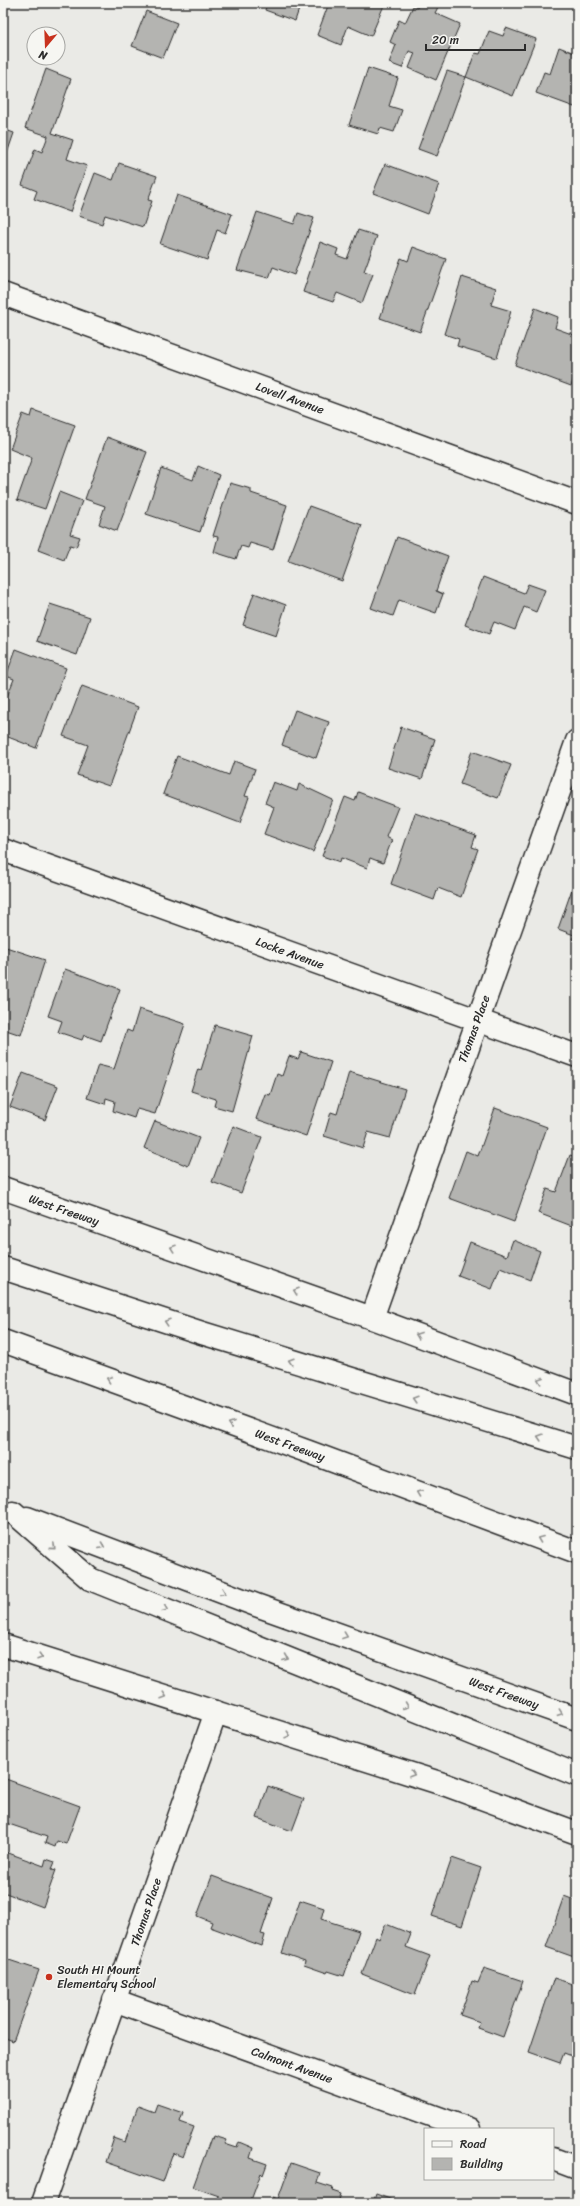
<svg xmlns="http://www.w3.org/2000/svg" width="580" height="2206" font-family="Sriracha,sans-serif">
<rect width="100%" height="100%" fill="#eaeae6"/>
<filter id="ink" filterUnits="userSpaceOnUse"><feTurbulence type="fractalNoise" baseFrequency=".025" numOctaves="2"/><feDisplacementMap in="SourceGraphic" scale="8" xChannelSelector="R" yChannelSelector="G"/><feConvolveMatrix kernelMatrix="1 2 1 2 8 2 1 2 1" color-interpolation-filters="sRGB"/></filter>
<g filter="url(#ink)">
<!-- building -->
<path fill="#b4b4b1" stroke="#2b2b2b" d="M 267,3 L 301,3 L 295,21 L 265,10 Z
M 329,3 L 385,3 L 371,36 L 348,26 L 341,45 L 317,35 Z
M 420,3 L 440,3 L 435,13 L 460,24 L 436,80 L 409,68 L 415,53 L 409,51 L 402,68 L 389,63 L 396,45 L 390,42 L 399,20 L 405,23 L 413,6 L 417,8 Z
M 146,11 L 177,23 L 163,58 L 132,46 Z
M 506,28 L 536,39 L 513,96 L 466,77 L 475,53 L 480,54 L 489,31 L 503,36 Z
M 559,47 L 577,54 L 577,108 L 536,93 L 544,72 L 550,74 Z
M 368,68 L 398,78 L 389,106 L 402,110 L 394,132 L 380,128 L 378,134 L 349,125 Z
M 46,69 L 71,79 L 52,133 L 73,140 L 67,159 L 87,166 L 70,212 L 34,199 L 37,191 L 22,185 L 35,149 L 42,152 L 48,136 L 25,128 Z
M 447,71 L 466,77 L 437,156 L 418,149 Z
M 3,129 L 14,133 L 3,165 Z
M 119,163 L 157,176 L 148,200 L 152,201 L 143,227 L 105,215 L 102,224 L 79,216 L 95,173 L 113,180 Z
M 385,164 L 439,184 L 428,214 L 373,193 Z
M 177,195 L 232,214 L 225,233 L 217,230 L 207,260 L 160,244 Z
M 257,212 L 294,224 L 298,213 L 314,218 L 294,275 L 273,267 L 269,278 L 237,270 Z
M 358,230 L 377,236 L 364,271 L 373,274 L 362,303 L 337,293 L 333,302 L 303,292 L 320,242 L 338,249 L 336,255 L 347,259 Z
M 413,247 L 446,259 L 420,332 L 380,318 L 401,258 L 408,261 Z
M 462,277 L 496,288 L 491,305 L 511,311 L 497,358 L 457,346 L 459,339 L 444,334 Z
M 535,308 L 558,317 L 555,328 L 577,336 L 577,370 L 571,386 L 515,365 Z
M 33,410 L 75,425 L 45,509 L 17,500 L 32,458 L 10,449 L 23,414 L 31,417 Z
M 107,437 L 147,452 L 117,531 L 99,524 L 105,506 L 85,499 Z
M 198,466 L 219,475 L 200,532 L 146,514 L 161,468 L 193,480 Z
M 230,483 L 251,489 L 251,493 L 287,505 L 273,550 L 250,543 L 248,548 L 241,546 L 236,559 L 214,552 L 218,537 L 213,536 Z
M 59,492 L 82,501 L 70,534 L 80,537 L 76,547 L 70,545 L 64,560 L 38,550 Z
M 309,506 L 362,525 L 342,581 L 288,561 Z
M 397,537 L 448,556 L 436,591 L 443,594 L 436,613 L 399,600 L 393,616 L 371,608 Z
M 483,577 L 524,593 L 528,584 L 545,590 L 536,612 L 524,607 L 515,630 L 494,622 L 489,634 L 465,625 Z
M 254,593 L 286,605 L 276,636 L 243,625 Z
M 50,604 L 90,617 L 77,655 L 37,641 Z
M 16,649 L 66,668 L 36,748 L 3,735 L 3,707 L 14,679 L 6,676 Z
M 82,686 L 138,707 L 109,786 L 77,775 L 88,745 L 63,736 Z
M 295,710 L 329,722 L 316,758 L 282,745 Z
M 401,727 L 435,739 L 422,779 L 388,768 Z
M 472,751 L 511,765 L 498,798 L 460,784 Z
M 177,756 L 229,775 L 234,761 L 255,769 L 245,796 L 249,797 L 240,823 L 163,794 Z
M 273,782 L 297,791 L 299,784 L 333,800 L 313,852 L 264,834 L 274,807 L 265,803 Z
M 358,792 L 398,807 L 386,837 L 392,840 L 383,863 L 370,858 L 367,868 L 341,858 L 340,862 L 322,856 L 345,797 L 355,801 Z
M 415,813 L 476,835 L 472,847 L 478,849 L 461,897 L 438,888 L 434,900 L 391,884 Z
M 577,875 L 577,941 L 572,939 L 574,935 L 558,929 Z
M 3,946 L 45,960 L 21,1035 L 3,1029 Z
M 65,969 L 120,989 L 101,1041 L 84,1035 L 82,1040 L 58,1032 L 62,1021 L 48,1016 Z
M 139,1009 L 185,1024 L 155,1114 L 137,1109 L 134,1118 L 113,1111 L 115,1101 L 106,1098 L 105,1104 L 87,1098 L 98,1065 L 114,1069 L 127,1030 L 132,1032 Z
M 215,1025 L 253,1036 L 232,1111 L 214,1106 L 216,1099 L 191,1091 L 198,1069 L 201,1070 Z
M 301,1052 L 331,1062 L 306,1136 L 256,1119 L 265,1094 L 270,1095 L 277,1074 L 282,1076 L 289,1056 L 298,1059 Z
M 349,1072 L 405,1089 L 390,1138 L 368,1132 L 363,1148 L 324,1136 L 331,1112 L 337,1114 Z
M 23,1073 L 58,1086 L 45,1120 L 10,1107 Z
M 495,1108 L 547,1127 L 514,1222 L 449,1198 L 466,1151 L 478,1156 Z
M 155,1121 L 199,1138 L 188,1166 L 144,1148 Z
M 233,1126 L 262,1137 L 241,1193 L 212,1182 Z
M 570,1155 L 577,1157 L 577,1228 L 538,1213 L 547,1189 L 556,1192 Z
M 513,1240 L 540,1251 L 530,1280 L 500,1268 L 492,1289 L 458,1276 L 470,1242 L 507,1256 Z
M 3,1778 L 80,1806 L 66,1844 L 57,1841 L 55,1847 L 45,1843 L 47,1837 L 3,1822 Z
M 268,1786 L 304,1799 L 292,1831 L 257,1818 Z
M 3,1851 L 44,1866 L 46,1859 L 55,1862 L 52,1869 L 56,1870 L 43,1907 L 3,1892 Z
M 452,1858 L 481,1868 L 462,1926 L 432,1916 Z
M 212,1876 L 273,1898 L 261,1934 L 265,1935 L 262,1946 L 210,1927 L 212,1922 L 197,1916 Z
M 564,1896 L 577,1901 L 577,1950 L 574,1957 L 546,1947 Z
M 300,1900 L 324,1908 L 321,1919 L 359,1931 L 344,1976 L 328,1971 L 327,1973 L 304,1965 L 305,1961 L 282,1953 Z
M 386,1924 L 411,1934 L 406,1947 L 430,1956 L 415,1995 L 362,1974 L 376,1937 L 379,1939 Z
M 3,1958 L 39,1970 L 13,2041 L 3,2037 Z
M 484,1968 L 523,1981 L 503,2037 L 478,2028 L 480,2022 L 460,2015 L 472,1981 L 478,1983 Z
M 554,1978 L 575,1985 L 577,1980 L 577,2058 L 564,2053 L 560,2063 L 529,2052 Z
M 157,2104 L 183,2113 L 180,2122 L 194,2127 L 183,2157 L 173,2153 L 163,2182 L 106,2162 L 114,2138 L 125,2142 L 138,2106 L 154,2112 Z
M 214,2136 L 227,2140 L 225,2144 L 237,2148 L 239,2142 L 253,2148 L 250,2158 L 267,2164 L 263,2175 L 261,2173 L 250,2203 L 223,2203 L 218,2201 L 219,2196 L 193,2187 L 211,2138 L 213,2139 Z
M 291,2163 L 320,2173 L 317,2183 L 333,2188 L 332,2191 L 341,2194 L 338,2203 L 271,2203 L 273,2197 L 278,2199 Z
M 376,2194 L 401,2203 L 373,2203 Z"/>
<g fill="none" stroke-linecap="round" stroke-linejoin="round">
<defs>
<path id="street" d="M 3,294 L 577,503
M 3,850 L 577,1056
M 372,1318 L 577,741
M 114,2000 L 469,2129
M 553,2159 L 577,2168
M 43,2203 L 216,1712"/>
<path id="secondary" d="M 3,1188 L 372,1318 L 577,1394
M 3,1645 L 446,1785 L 577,1833"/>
<path id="highway" d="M 3,1268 L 202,1333 L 577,1448
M 3,1341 L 309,1452 L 577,1552
M 13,1512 L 90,1579 L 577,1775
M 27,1518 L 256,1605 L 577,1719"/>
</defs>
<!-- street casing -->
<use href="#street" stroke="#2b2b2b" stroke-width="25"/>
<!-- secondary casing -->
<use href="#secondary" stroke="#2b2b2b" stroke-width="25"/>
<!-- highway casing -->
<use href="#highway" stroke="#2b2b2b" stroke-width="25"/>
<!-- street -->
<use href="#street" stroke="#f6f6f2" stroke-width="22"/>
<!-- secondary -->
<use href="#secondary" stroke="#f6f6f2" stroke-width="22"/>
<!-- highway -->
<use href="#highway" stroke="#f6f6f2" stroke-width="22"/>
</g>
<!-- one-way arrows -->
<defs><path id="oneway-chevron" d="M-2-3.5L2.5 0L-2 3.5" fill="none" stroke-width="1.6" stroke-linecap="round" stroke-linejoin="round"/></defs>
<g stroke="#90908e">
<use href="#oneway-chevron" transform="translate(173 1248) rotate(-161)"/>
<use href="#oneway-chevron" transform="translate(296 1291) rotate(-161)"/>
<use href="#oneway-chevron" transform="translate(167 1322) rotate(-162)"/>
<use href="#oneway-chevron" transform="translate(418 1335) rotate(-160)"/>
<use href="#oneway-chevron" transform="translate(291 1361) rotate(-163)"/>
<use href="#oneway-chevron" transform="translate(109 1379) rotate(-160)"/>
<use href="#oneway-chevron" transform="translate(540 1380) rotate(-160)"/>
<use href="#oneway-chevron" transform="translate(415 1399) rotate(-163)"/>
<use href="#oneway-chevron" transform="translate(231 1424) rotate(-160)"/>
<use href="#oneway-chevron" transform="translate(540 1437) rotate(-163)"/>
<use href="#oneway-chevron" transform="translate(419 1493) rotate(-159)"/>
<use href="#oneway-chevron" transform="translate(540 1539) rotate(-159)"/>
<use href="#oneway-chevron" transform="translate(102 1546) rotate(21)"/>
<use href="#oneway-chevron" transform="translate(53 1547) rotate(41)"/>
<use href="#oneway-chevron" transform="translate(223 1592) rotate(21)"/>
<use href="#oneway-chevron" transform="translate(165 1609) rotate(22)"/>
<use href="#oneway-chevron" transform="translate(345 1636) rotate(20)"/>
<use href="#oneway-chevron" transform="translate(40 1657) rotate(18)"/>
<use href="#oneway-chevron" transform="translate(286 1658) rotate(22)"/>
<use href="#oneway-chevron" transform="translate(164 1696) rotate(18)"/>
<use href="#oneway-chevron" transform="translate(406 1706) rotate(22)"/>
<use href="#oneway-chevron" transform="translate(560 1713) rotate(20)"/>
<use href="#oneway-chevron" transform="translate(288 1735) rotate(18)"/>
<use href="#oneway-chevron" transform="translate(412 1774) rotate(18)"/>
</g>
</g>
<!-- markers -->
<circle fill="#c8321e" stroke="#f6f6f2" stroke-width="1.5" cx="49" cy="1977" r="4"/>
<g text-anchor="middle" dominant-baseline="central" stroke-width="3" stroke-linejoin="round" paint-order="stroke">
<!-- street labels -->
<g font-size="12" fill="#2b2b2b" stroke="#f6f6f2">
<text transform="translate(290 398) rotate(20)">Lovell Avenue</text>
<text transform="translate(290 953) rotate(20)">Locke Avenue</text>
<text transform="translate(474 1029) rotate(-70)">Thomas Place</text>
<text transform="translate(64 1210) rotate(19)">West Freeway</text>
<text transform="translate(290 1445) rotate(20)">West Freeway</text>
<text transform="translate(504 1693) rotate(20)">West Freeway</text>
<text transform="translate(146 1912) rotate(-71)">Thomas Place</text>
<text transform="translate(292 2065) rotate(20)">Calmont Avenue</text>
</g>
<!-- poi labels -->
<g font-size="12" fill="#2b2b2b" stroke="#f6f6f2" text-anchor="start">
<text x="57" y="1970">South Hi Mount<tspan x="57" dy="14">Elementary School</tspan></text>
</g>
</g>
<!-- margin -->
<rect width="580" height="2206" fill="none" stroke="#f6f6f2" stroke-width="16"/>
<rect x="8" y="8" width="564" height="2190" fill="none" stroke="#2b2b2b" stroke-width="1.5" filter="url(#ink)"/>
<!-- legend -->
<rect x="424" y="2128" width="130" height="52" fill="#f6f6f2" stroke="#a5a5a2"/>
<rect x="432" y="2141" width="20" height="6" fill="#f6f6f2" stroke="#a5a5a2"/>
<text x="460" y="2148" font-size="12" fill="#2b2b2b">Road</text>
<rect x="432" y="2158" width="20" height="12" fill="#b4b4b1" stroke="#a5a5a2"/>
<text x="460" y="2168" font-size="12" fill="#2b2b2b">Building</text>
<!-- north arrow -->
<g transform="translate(46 46) rotate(199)"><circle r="19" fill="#f6f6f2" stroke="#a5a5a2"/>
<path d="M0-3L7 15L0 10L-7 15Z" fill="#c8321e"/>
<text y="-6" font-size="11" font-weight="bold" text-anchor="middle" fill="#2b2b2b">N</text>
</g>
<!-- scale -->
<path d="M426 44v6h99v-6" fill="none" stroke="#2b2b2b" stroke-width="2"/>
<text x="432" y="44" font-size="12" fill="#2b2b2b" stroke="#f6f6f2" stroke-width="3" paint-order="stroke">20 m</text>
</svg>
